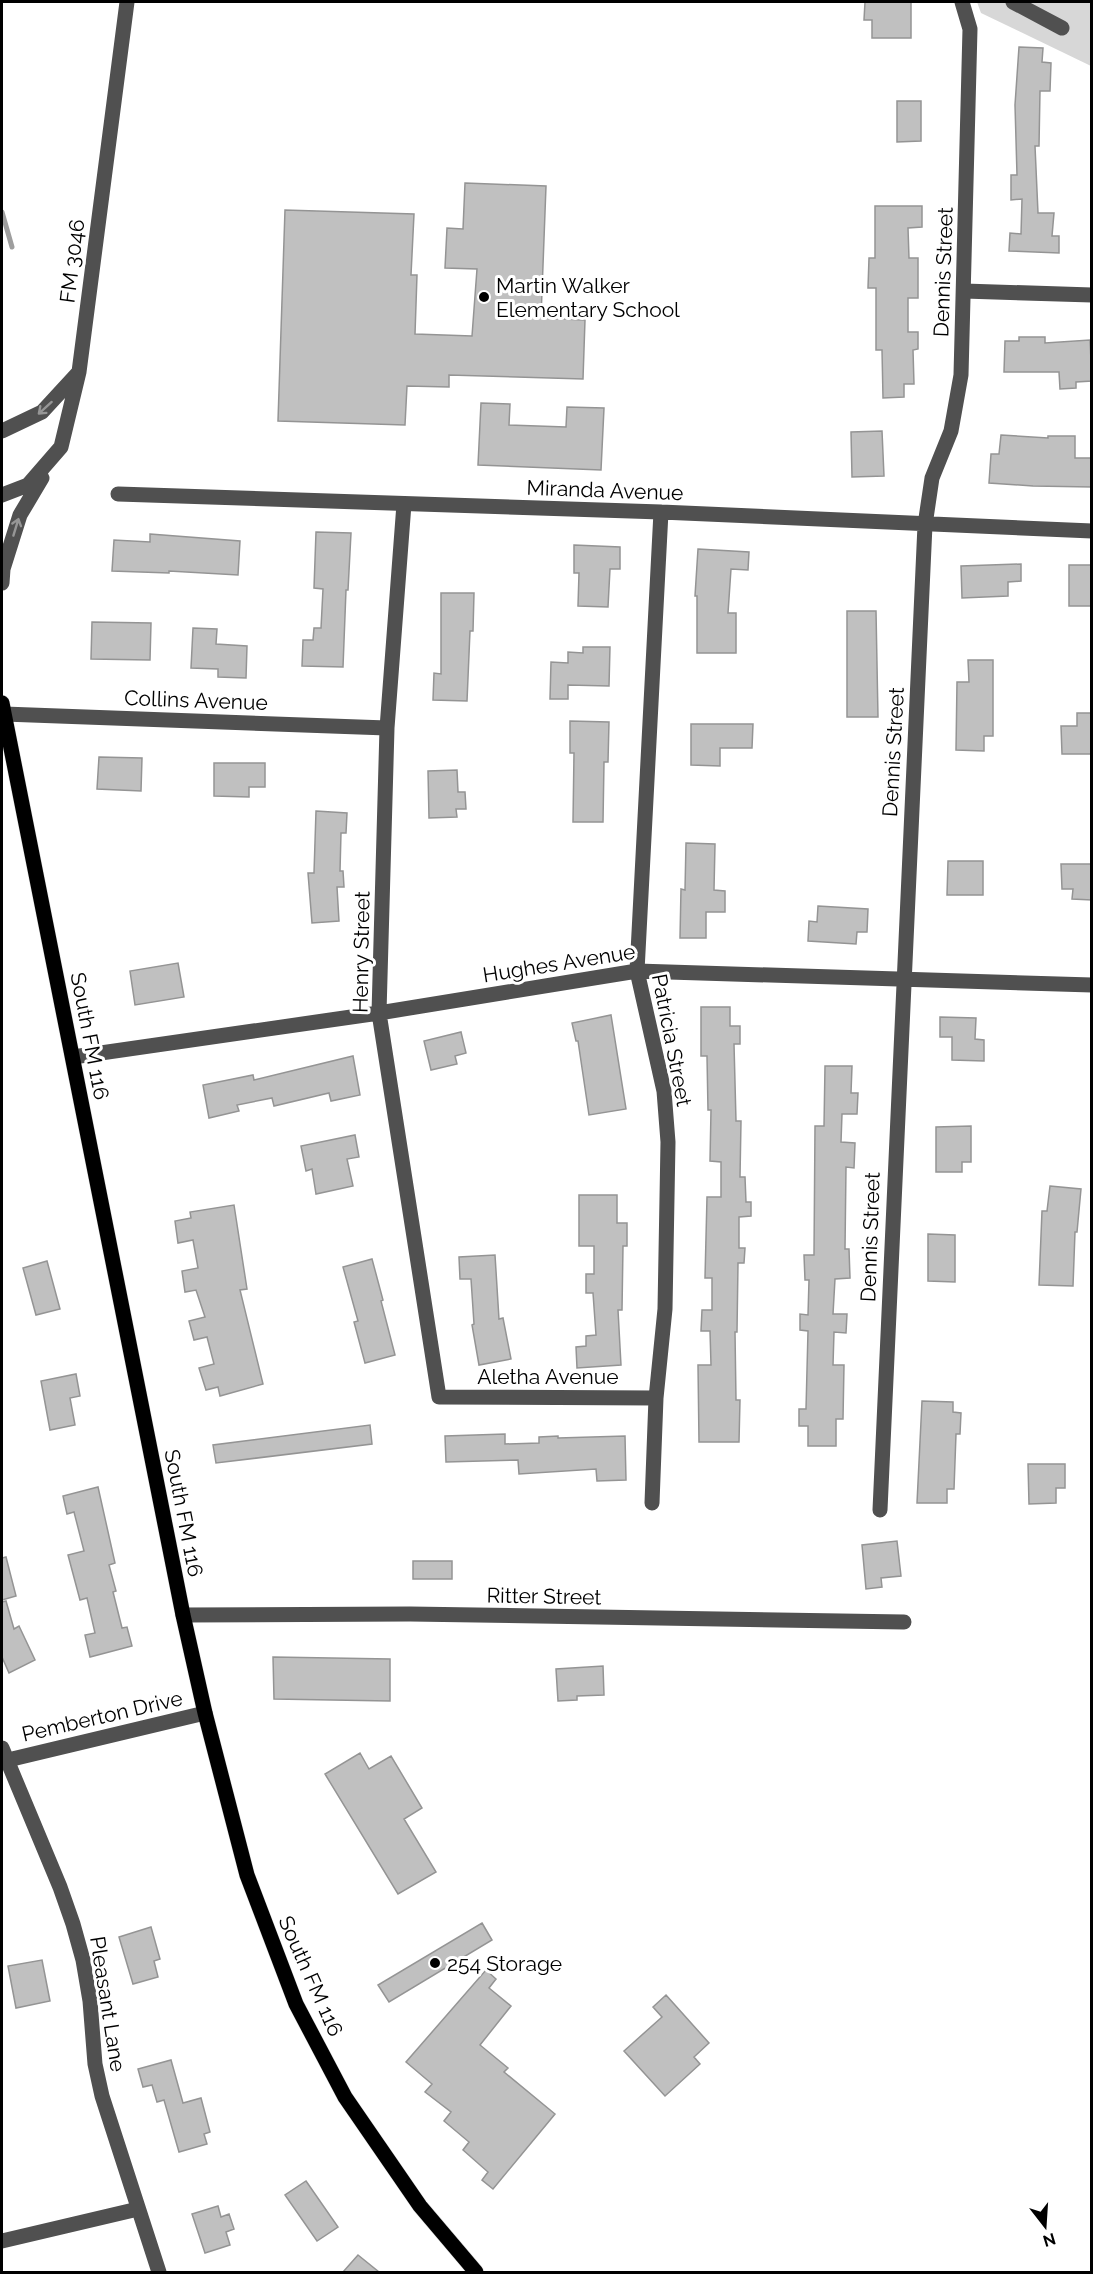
<svg xmlns="http://www.w3.org/2000/svg" width="1093" height="2274" font-family="Raleway,sans-serif">
<rect width="100%" height="100%" fill="#fff"/>
<!-- green -->
<path fill="#d7d7d7" d="M 977,2 L 1091,2 L 1091,66 L 981,13 Z"/>
<g fill="none" stroke-linecap="round" stroke-linejoin="round">
<!-- stream -->
<path stroke="#9e9e9e" stroke-width="5" d="M 2,212 L 12,247"/>
</g>
<!-- building -->
<path fill="#c0c0c0" stroke="#949494" stroke-width="1.5" d="M 865,2 L 911,2 L 911,38 L 872,38 L 872,20 L 864,20 Z
M 1019,47 L 1043,48 L 1042,62 L 1051,63 L 1050,91 L 1040,91 L 1039,146 L 1035,146 L 1038,213 L 1054,213 L 1052,236 L 1059,236 L 1059,253 L 1009,251 L 1010,233 L 1021,234 L 1022,199 L 1011,200 L 1011,175 L 1017,175 L 1015,105 Z
M 897,101 L 921,101 L 921,141 L 897,142 Z
M 465,183 L 546,186 L 541,318 L 585,320 L 583,379 L 449,375 L 449,387 L 407,386 L 405,425 L 278,421 L 285,210 L 414,214 L 411,275 L 417,275 L 415,334 L 472,336 L 477,269 L 445,268 L 447,228 L 463,229 Z
M 875,206 L 922,206 L 922,227 L 908,228 L 909,258 L 918,258 L 918,298 L 908,298 L 908,332 L 918,332 L 918,349 L 913,350 L 914,384 L 904,384 L 904,397 L 883,398 L 882,350 L 876,350 L 876,288 L 868,288 L 869,258 L 875,258 Z
M 1019,337 L 1045,337 L 1045,343 L 1090,340 L 1092,381 L 1076,382 L 1076,388 L 1060,389 L 1059,372 L 1004,372 L 1005,341 L 1019,341 Z
M 481,403 L 510,404 L 509,425 L 566,427 L 567,407 L 604,408 L 601,470 L 478,465 Z
M 882,431 L 884,476 L 852,477 L 851,432 Z
M 1001,435 L 1048,438 L 1048,436 L 1075,436 L 1075,458 L 1092,458 L 1092,487 L 1033,486 L 989,483 L 991,454 L 999,454 Z
M 316,532 L 351,533 L 348,590 L 346,590 L 343,667 L 302,666 L 303,640 L 313,640 L 314,628 L 321,628 L 323,589 L 314,588 Z
M 150,534 L 240,541 L 238,575 L 169,571 L 169,573 L 112,571 L 114,540 L 150,542 Z
M 574,545 L 620,547 L 620,569 L 610,569 L 608,607 L 578,606 L 579,573 L 574,573 Z
M 698,549 L 749,552 L 748,570 L 731,569 L 728,613 L 736,613 L 736,653 L 697,653 L 697,596 L 695,596 Z
M 1021,564 L 1021,581 L 1008,582 L 1008,596 L 962,598 L 961,566 Z
M 1069,565 L 1092,565 L 1092,606 L 1069,606 Z
M 441,593 L 474,593 L 473,631 L 470,631 L 467,701 L 433,700 L 434,673 L 441,674 Z
M 847,611 L 876,611 L 878,717 L 847,717 Z
M 92,622 L 151,623 L 150,660 L 91,659 Z
M 193,628 L 217,629 L 216,644 L 247,646 L 246,678 L 218,677 L 218,669 L 191,668 Z
M 583,647 L 610,647 L 609,686 L 568,685 L 568,699 L 550,699 L 551,662 L 568,663 L 568,652 L 583,653 Z
M 968,660 L 993,660 L 993,736 L 984,736 L 984,751 L 956,750 L 957,682 L 969,682 Z
M 1077,713 L 1092,713 L 1092,754 L 1062,754 L 1061,726 L 1077,726 Z
M 570,721 L 609,722 L 608,762 L 604,762 L 603,822 L 573,822 L 574,753 L 570,753 Z
M 691,724 L 753,724 L 752,748 L 720,748 L 720,766 L 691,765 Z
M 99,757 L 142,758 L 141,791 L 97,789 Z
M 214,763 L 265,763 L 265,787 L 249,787 L 249,797 L 214,796 Z
M 457,770 L 458,792 L 465,792 L 466,809 L 456,809 L 457,817 L 429,818 L 428,771 Z
M 316,811 L 347,813 L 346,833 L 341,833 L 340,871 L 343,871 L 344,887 L 337,887 L 339,921 L 312,923 L 308,873 L 314,873 Z
M 686,843 L 715,844 L 714,890 L 725,891 L 725,912 L 706,912 L 706,938 L 680,938 L 681,889 L 685,890 Z
M 948,861 L 983,861 L 983,895 L 947,895 Z
M 1061,864 L 1092,864 L 1092,900 L 1072,899 L 1073,889 L 1062,889 Z
M 818,906 L 868,909 L 867,932 L 857,932 L 856,944 L 808,941 L 809,921 L 817,922 Z
M 178,963 L 184,997 L 135,1005 L 130,971 Z
M 701,1007 L 730,1007 L 730,1026 L 740,1026 L 740,1044 L 734,1044 L 736,1121 L 741,1121 L 740,1177 L 745,1177 L 746,1202 L 751,1202 L 751,1216 L 739,1217 L 739,1248 L 745,1248 L 744,1263 L 738,1263 L 737,1332 L 735,1332 L 736,1400 L 740,1400 L 739,1442 L 699,1442 L 698,1365 L 711,1365 L 710,1331 L 701,1331 L 702,1310 L 712,1310 L 712,1278 L 705,1278 L 707,1197 L 721,1197 L 721,1162 L 710,1161 L 711,1110 L 708,1110 L 707,1056 L 701,1056 Z
M 611,1015 L 626,1109 L 589,1115 L 578,1041 L 576,1041 L 572,1023 Z
M 940,1017 L 976,1018 L 975,1039 L 984,1040 L 984,1061 L 952,1060 L 952,1037 L 940,1037 Z
M 461,1032 L 466,1053 L 455,1056 L 457,1064 L 431,1070 L 424,1041 Z
M 353,1056 L 360,1095 L 331,1101 L 329,1093 L 274,1106 L 272,1098 L 237,1105 L 239,1111 L 209,1118 L 203,1085 L 253,1075 L 254,1080 Z
M 825,1066 L 852,1066 L 851,1093 L 858,1093 L 857,1114 L 842,1114 L 841,1142 L 855,1143 L 854,1168 L 846,1167 L 845,1249 L 849,1249 L 850,1278 L 835,1279 L 833,1314 L 847,1314 L 846,1333 L 834,1332 L 833,1365 L 844,1365 L 843,1419 L 836,1419 L 836,1446 L 808,1446 L 808,1426 L 799,1426 L 799,1409 L 806,1409 L 808,1331 L 800,1330 L 800,1314 L 808,1315 L 809,1280 L 805,1280 L 804,1255 L 814,1255 L 815,1126 L 824,1126 Z
M 971,1126 L 971,1162 L 962,1162 L 962,1172 L 936,1172 L 936,1127 Z
M 355,1135 L 359,1157 L 347,1159 L 353,1186 L 316,1194 L 312,1169 L 306,1171 L 301,1146 Z
M 1050,1186 L 1081,1189 L 1077,1232 L 1075,1232 L 1073,1286 L 1039,1285 L 1042,1211 L 1047,1211 Z
M 579,1195 L 617,1195 L 617,1223 L 627,1223 L 627,1246 L 623,1246 L 622,1310 L 618,1310 L 621,1365 L 577,1368 L 576,1347 L 586,1346 L 586,1336 L 596,1335 L 593,1293 L 586,1293 L 586,1274 L 594,1274 L 594,1246 L 579,1246 Z
M 234,1205 L 247,1289 L 240,1290 L 263,1384 L 220,1396 L 218,1387 L 206,1390 L 199,1368 L 214,1364 L 207,1337 L 194,1340 L 189,1321 L 205,1317 L 196,1290 L 185,1292 L 182,1271 L 198,1268 L 193,1240 L 178,1243 L 175,1221 L 191,1218 L 190,1212 Z
M 928,1234 L 955,1235 L 955,1282 L 928,1281 Z
M 495,1255 L 499,1319 L 503,1318 L 511,1359 L 479,1365 L 472,1325 L 474,1324 L 471,1279 L 460,1279 L 459,1257 Z
M 372,1259 L 383,1300 L 381,1301 L 395,1355 L 365,1363 L 354,1322 L 358,1321 L 343,1267 Z
M 47,1261 L 60,1309 L 36,1315 L 23,1268 Z
M 76,1374 L 80,1396 L 70,1398 L 75,1425 L 50,1430 L 41,1381 Z
M 922,1401 L 953,1402 L 953,1412 L 961,1413 L 960,1434 L 956,1434 L 954,1489 L 947,1489 L 947,1503 L 917,1503 Z
M 370,1425 L 372,1444 L 216,1463 L 213,1445 Z
M 505,1434 L 505,1444 L 539,1443 L 539,1437 L 558,1436 L 558,1438 L 625,1436 L 626,1480 L 597,1481 L 596,1469 L 519,1474 L 518,1460 L 446,1462 L 445,1436 Z
M 1028,1464 L 1065,1464 L 1065,1488 L 1056,1488 L 1056,1503 L 1029,1504 Z
M 98,1487 L 115,1563 L 109,1565 L 116,1591 L 113,1592 L 122,1628 L 127,1627 L 132,1646 L 90,1657 L 85,1635 L 95,1633 L 87,1598 L 80,1600 L 68,1555 L 84,1551 L 74,1512 L 67,1514 L 63,1496 Z
M 897,1541 L 901,1576 L 881,1578 L 882,1587 L 866,1589 L 862,1545 Z
M 6,1557 L 16,1596 L 2,1600 L 2,1558 Z
M 413,1561 L 452,1561 L 452,1579 L 413,1579 Z
M 6,1601 L 14,1629 L 19,1626 L 35,1660 L 9,1673 L 2,1657 L 2,1602 Z
M 273,1657 L 390,1659 L 390,1701 L 274,1699 Z
M 603,1666 L 604,1695 L 577,1696 L 577,1700 L 558,1701 L 556,1669 Z
M 360,1753 L 369,1769 L 391,1756 L 422,1808 L 404,1819 L 436,1872 L 398,1894 L 325,1774 Z
M 482,1923 L 492,1940 L 389,2002 L 378,1985 Z
M 151,1927 L 160,1959 L 154,1961 L 158,1977 L 133,1984 L 119,1937 Z
M 42,1960 L 50,2001 L 16,2008 L 8,1966 Z
M 486,1970 L 496,1979 L 489,1988 L 511,2006 L 480,2045 L 508,2068 L 504,2072 L 555,2114 L 493,2189 L 482,2180 L 488,2172 L 463,2150 L 469,2142 L 444,2121 L 451,2112 L 425,2092 L 432,2084 L 406,2062 Z
M 666,1995 L 709,2043 L 694,2057 L 700,2064 L 665,2096 L 624,2051 L 662,2017 L 653,2007 Z
M 171,2060 L 183,2103 L 201,2098 L 210,2132 L 204,2134 L 207,2144 L 179,2152 L 164,2100 L 157,2102 L 152,2085 L 143,2087 L 138,2069 Z
M 306,2181 L 338,2227 L 317,2241 L 285,2195 Z
M 218,2206 L 221,2217 L 229,2214 L 234,2229 L 226,2232 L 230,2245 L 205,2253 L 192,2214 Z
M 358,2255 L 379,2272 L 343,2272 Z"/>
<g fill="none" stroke-linecap="round" stroke-linejoin="round">
<defs>
<path id="major" d="M 2,703 L 183,1615 L 205,1713 L 247,1875 L 296,2004 L 345,2097 L 420,2206 L 476,2272"/>
</defs>
<!-- major casing -->
<use href="#major" stroke="#dbdbdb" stroke-width="16"/>
<!-- minor -->
<path stroke="#505050" stroke-width="15" d="M 1013,2 L 1062,28
M 964,291 L 1092,295
M 2,431 L 42,412 L 77,374
M 118,494 L 661,512 L 1092,531
M 2,495 L 28,485 L 61,447 L 79,372 L 127,2
M 404,504 L 387,728 L 379,1013 L 439,1397 L 656,1398
M 2,583 L 3,569 L 20,515 L 42,478
M 4,714 L 387,728
M 73,1057 L 379,1013 L 637,971 L 1092,985
M 652,1503 L 656,1398 L 665,1309 L 668,1142 L 664,1091 L 637,971 L 661,512
M 880,1510 L 925,525 L 932,478 L 951,431 L 961,375 L 970,29 L 962,2
M 183,1615 L 410,1614 L 904,1622
M 2,1748 L 60,1887 L 73,1924 L 83,1960 L 90,2001 L 95,2064 L 102,2096 L 159,2272
M 8,1760 L 205,1713
M 2,2241 L 138,2209"/>
<!-- major -->
<use href="#major" stroke="#000" stroke-width="15"/>
</g>
<!-- one-way arrows -->
<defs><path id="oneway-shaft" d="M-6 0H5M1.5-3L5.5 0L1.5 3" fill="none" stroke-width="1.6" stroke-linecap="round" stroke-linejoin="round" transform="scale(1.5)"/></defs>
<g stroke="#969696">
<use href="#oneway-shaft" transform="translate(45 408) rotate(138)"/>
<use href="#oneway-shaft" transform="translate(16 527) rotate(-73)"/>
</g>
<!-- markers -->
<g fill="#000" stroke="#fff" stroke-width="2">
<circle cx="484" cy="297" r="6"/>
<circle cx="435" cy="1963" r="6"/>
</g>
<g text-anchor="middle" dominant-baseline="central" stroke-width="6" stroke-linejoin="round" paint-order="stroke">
<!-- street labels -->
<g font-size="21" fill="#000" stroke="#fff">
<text transform="translate(72 261) rotate(-83)">FM 3046</text>
<text transform="translate(943 272) rotate(-88)">Dennis Street</text>
<text transform="translate(605 490) rotate(2)">Miranda Avenue</text>
<text transform="translate(196 700) rotate(2)">Collins Avenue</text>
<text transform="translate(893 752) rotate(-87)">Dennis Street</text>
<text transform="translate(361 952) rotate(-89)">Henry Street</text>
<text transform="translate(559 963) rotate(-9)">Hughes Avenue</text>
<text transform="translate(90 1036) rotate(79)">South FM 116</text>
<text transform="translate(672 1040) rotate(79)">Patricia Street</text>
<text transform="translate(870 1237) rotate(-88)">Dennis Street</text>
<text x="548" y="1376">Aletha Avenue</text>
<text transform="translate(184 1513) rotate(79)">South FM 116</text>
<text transform="translate(544 1596) rotate(1)">Ritter Street</text>
<text transform="translate(102 1716) rotate(-13)">Pemberton Drive</text>
<text transform="translate(311 1976) rotate(66)">South FM 116</text>
<text transform="translate(108 2004) rotate(81)">Pleasant Lane</text>
</g>
<!-- poi labels -->
<g font-size="21" fill="#000" stroke="#fff" text-anchor="start">
<text x="496" y="285">Martin Walker<tspan x="496" dy="24">Elementary School</tspan></text>
<text x="447" y="1963">254 Storage</text>
</g>
</g>
<!-- border -->
<rect width="1093" height="2274" fill="none" stroke="#000000" stroke-width="6"/>
<!-- north arrow -->
<g transform="translate(1045 2226) rotate(163)" stroke="#ffffff" stroke-width="4.5" paint-order="stroke">
<path d="M0-4.5L10 22L0 15L-10 22Z" fill="#000000"/>
<text y="-9" font-size="16" font-weight="bold" text-anchor="middle" fill="#000000">N</text>
</g>
</svg>
